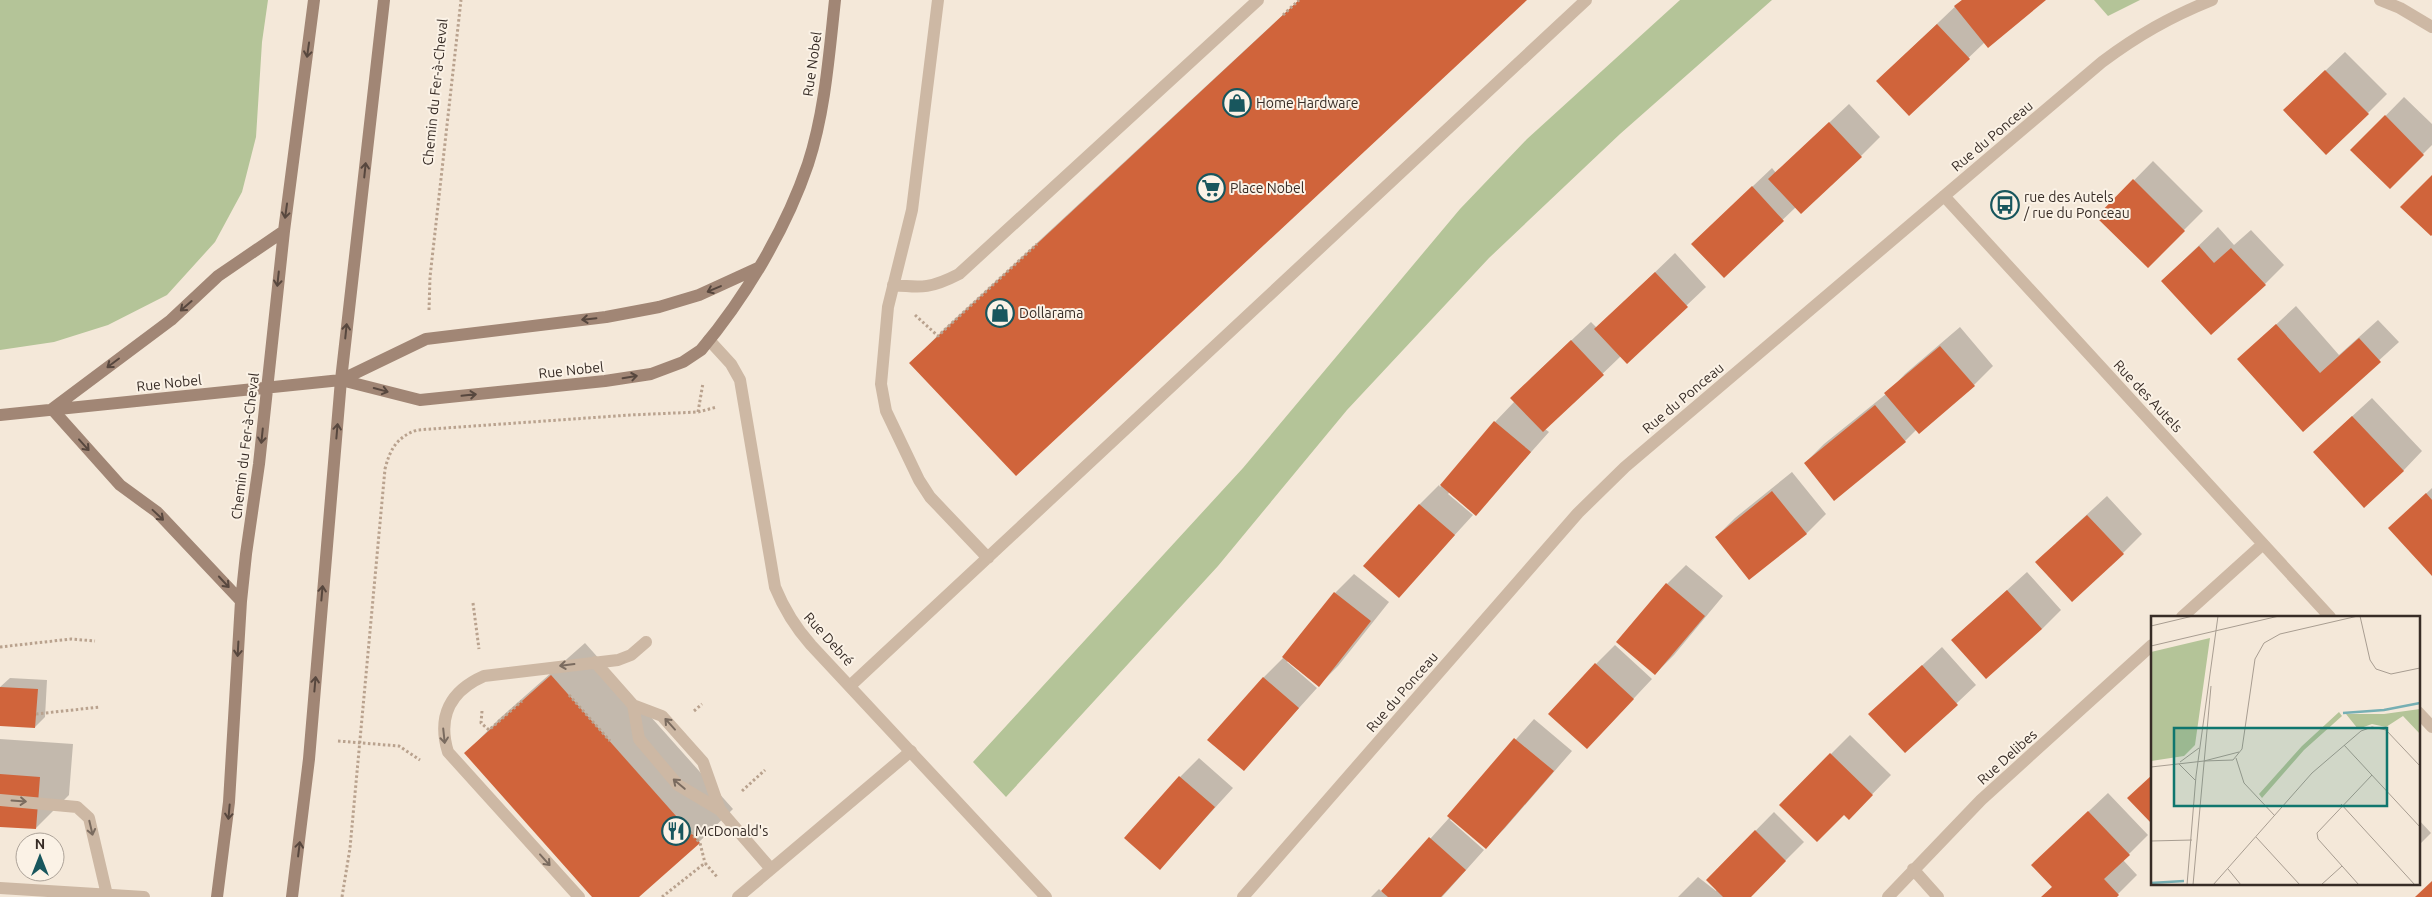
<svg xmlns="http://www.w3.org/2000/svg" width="2432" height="897" font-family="Ubuntu,sans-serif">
<rect width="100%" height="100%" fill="#f4e8d9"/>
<!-- green -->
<path fill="#b4c498" d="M 0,0 L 268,0 L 262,42 L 256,137 L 242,192 L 215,242 L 167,295 L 108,325 L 54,342 L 0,350 Z
M 1680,0 L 1772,0 L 1620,134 L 1489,258 L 1347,410 L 1218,566 L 1006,797 L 973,762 L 1243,468 L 1460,209 L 1527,139 Z
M 2094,0 L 2140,0 L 2108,16 Z"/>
<!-- shadow -->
<path fill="#0003" d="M 1299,0 L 1526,0 L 911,363 L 944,329 Z
M 1962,0 L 2044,0 L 1985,42 L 1909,115 L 1897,62 Z
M 2345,52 L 2387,94 L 2368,113 L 2304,91 Z
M 2404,97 L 2432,124 L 2432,145 L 2390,187 L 2352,150 Z
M 1849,104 L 1880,137 L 1861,156 L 1796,207 L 1724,276 L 1692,244 L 1772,168 L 1776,173 Z
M 2153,161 L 2203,211 L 2148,266 L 2098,217 Z
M 2218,227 L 2234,245 L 2251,230 L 2284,265 L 2265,284 L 2162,281 Z
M 1675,253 L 1706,287 L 1627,362 L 1621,356 L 1545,429 L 1549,432 L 1476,514 L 1450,492 L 1448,494 L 1473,515 L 1399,596 L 1365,566 L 1420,504 L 1439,485 L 1440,487 L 1495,422 L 1515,401 L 1531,378 L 1591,322 L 1597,328 Z
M 2296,306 L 2339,355 L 2378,320 L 2399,342 L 2303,430 L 2239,359 Z
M 1960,327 L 1993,366 L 1974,385 L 1920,432 L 1917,429 L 1905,441 L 1805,463 L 1824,444 L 1886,394 L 1905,374 Z
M 2372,398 L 2422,451 L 2403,471 L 2334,433 Z
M 1792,472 L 1826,514 L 1807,533 L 1749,578 L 1716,537 L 1735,518 Z
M 2432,488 L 2432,574 L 2390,528 Z
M 2107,496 L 2142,534 L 2123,553 L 2056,543 Z
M 1686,565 L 1723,596 L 1674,655 L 1655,674 L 1667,584 Z
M 2027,572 L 2061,610 L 2042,629 L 1952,640 Z
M 1354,574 L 1389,602 L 1338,666 L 1319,685 L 1288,661 L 1287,662 L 1317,688 L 1244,769 L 1263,678 L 1284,657 L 1335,593 Z
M 585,643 L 733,809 L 699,842 L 637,897 L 594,897 L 466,753 L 499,719 Z
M 1615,645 L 1652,679 L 1606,728 L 1596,664 Z
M 1942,647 L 1976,685 L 1905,752 L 1870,714 Z
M 10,678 L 47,680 L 45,717 L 35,727 L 0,724 L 0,687 Z
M 1534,719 L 1572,751 L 1505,828 L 1486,847 L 1452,818 L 1450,820 L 1484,850 L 1442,897 L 1371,897 L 1379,889 L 1382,892 L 1450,817 L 1449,815 Z
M 1850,735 L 1891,775 L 1849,818 L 1844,813 L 1780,805 Z
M 0,739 L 73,744 L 69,795 L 36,828 L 0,826 Z
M 1199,758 L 1233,788 L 1160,868 L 1180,777 Z
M 2108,793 L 2148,835 L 2123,860 L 2137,875 L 2115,897 L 2042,897 L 2053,886 L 2052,846 Z
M 1774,812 L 1804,842 L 1749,897 L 1678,897 L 1698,877 L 1716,891 L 1717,889 L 1707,880 Z
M 2418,819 L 2431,833 L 2418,846 Z"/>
<!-- building -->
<path fill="#d0643b" d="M 1299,0 L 1527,0 L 1016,476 L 909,363 Z
M 1962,0 L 2046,0 L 1988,48 L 1954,6 Z
M 1937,24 L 1970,59 L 1909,116 L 1876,81 Z
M 2325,70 L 2369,114 L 2326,155 L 2283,110 Z
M 2385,115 L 2424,155 L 2390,189 L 2350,150 Z
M 1829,122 L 1862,157 L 1801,214 L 1768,179 Z
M 2432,175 L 2432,235 L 2431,236 L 2400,207 Z
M 2133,179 L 2185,231 L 2148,268 L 2096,217 Z
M 1752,186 L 1784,221 L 1724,278 L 1691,244 Z
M 2199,246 L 2214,263 L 2231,248 L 2266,285 L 2211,335 L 2161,281 Z
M 1655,272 L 1688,307 L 1627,364 L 1594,329 Z
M 2276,324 L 2320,373 L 2359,338 L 2381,362 L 2303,432 L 2237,359 Z
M 1571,340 L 1604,375 L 1543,432 L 1510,398 Z
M 1940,346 L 1975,386 L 1919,434 L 1884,393 Z
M 1875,405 L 1906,442 L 1834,501 L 1804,463 Z
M 2352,416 L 2404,471 L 2364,508 L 2313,452 Z
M 1494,421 L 1531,452 L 1476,516 L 1440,485 Z
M 1772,491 L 1807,534 L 1749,580 L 1715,537 Z
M 2426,493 L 2432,500 L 2432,576 L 2388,528 Z
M 1419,504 L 1455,535 L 1399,598 L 1363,566 Z
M 2087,515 L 2124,554 L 2072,602 L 2035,562 Z
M 1666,583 L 1705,616 L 1655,675 L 1616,642 Z
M 2007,590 L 2042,629 L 1986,679 L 1951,640 Z
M 1334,592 L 1371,621 L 1319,687 L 1282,657 Z
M 1595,663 L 1634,699 L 1587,749 L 1548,714 Z
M 1922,665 L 1958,705 L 1905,753 L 1868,714 Z
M 551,675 L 700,843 L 639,897 L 592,897 L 464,753 Z
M 1263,677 L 1299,708 L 1244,771 L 1207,740 Z
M 0,687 L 38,689 L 35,728 L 0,726 Z
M 1514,738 L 1554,771 L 1486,849 L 1447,816 Z
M 1830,753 L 1873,795 L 1849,820 L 1844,815 L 1817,842 L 1779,805 Z
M 0,774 L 40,777 L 36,829 L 0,827 Z
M 2152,775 L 2152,824 L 2127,798 Z
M 1179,776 L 1215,807 L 1160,870 L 1124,838 Z
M 2088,811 L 2130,855 L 2104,879 L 2119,895 L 2117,897 L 2041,897 L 2052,887 L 2031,865 Z
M 1755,830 L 1786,861 L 1751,897 L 1723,897 L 1706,880 Z
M 1429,837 L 1466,870 L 1441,897 L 1388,897 L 1381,891 Z
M 2432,881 L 2432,897 L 2415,897 Z"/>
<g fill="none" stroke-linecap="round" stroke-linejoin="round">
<!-- path -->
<path stroke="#b9a28e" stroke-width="3" stroke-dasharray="2.5 2.5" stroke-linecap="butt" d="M 1283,15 L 1299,0
M 429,310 L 430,277 L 461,0
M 915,315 L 938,336 L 1037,244
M 698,412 L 703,383
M 473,603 L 479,649
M 0,647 L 71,639 L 95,641
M 569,695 L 610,741
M 482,711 L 481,723 L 489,730 L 522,701
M 694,711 L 702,704
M 36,714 L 100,707
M 338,741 L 399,746 L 420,760
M 742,791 L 765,770
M 680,821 L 700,843 L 705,863
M 342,897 L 350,848 L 385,469 C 390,449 397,437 417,430 L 630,415 L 698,412 L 717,407
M 662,897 L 705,863 L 718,878"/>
<!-- lane -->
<path stroke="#cdb8a4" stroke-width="12" d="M 938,0 L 912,210 L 888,307 L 881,384 L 886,411 L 919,480 L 930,497 L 988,558
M 893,285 C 923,288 932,288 959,274 L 1258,0
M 595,662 L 633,705 L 662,716 L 703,762 L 720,810
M 851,685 L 1586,0
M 633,705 L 639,739 L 678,785 L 720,810 L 771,869
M 0,800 L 77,807 L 89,818 L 107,895
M 0,888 L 144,897
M 579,897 L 448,752 C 437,716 450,691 484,676 L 618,660 L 631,655 L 646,642
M 738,897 L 911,751"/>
<!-- street -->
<path stroke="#cdb8a4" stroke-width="12" d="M 2380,0 L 2400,8 L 2432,27
M 1944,196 L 2330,617
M 709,340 L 731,364 L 740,380 L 775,587 C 784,609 795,627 811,645 L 1046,897
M 2182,617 L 2263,544
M 2418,712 L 2432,727
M 1913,869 L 1938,897
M 1243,897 L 1578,513 L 1625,467 L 2102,62 C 2138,35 2170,17 2212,0
M 1888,897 L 1981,800 L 2152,645"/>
<!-- secondary -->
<path stroke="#a18675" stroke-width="12" d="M 341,380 L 420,400 L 605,381 L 651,374 L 683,362 L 701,350 C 745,298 786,229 808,164 C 825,112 829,55 835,0
M 52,409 L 171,320 L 218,276 L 284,231
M 52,409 L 120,485 L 157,512 L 241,601
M 0,415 L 341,380 L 426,339 L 606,317 L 659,307 L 699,295 L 758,268
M 217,897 L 229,802 L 241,601 L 246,554 L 259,464 L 284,231 L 314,0
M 292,897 L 309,759 L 341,380 L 384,0"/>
</g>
<!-- one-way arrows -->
<defs><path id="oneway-shaft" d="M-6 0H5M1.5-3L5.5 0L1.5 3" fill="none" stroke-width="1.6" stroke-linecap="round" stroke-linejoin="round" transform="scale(1.25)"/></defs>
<g stroke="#57473e">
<use href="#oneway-shaft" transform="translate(308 50) rotate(98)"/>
<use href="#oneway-shaft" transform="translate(365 170) rotate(-84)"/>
<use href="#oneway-shaft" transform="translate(286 211) rotate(98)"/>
<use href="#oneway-shaft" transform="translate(278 279) rotate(96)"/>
<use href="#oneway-shaft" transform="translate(714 289) rotate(157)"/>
<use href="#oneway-shaft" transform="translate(186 306) rotate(139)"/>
<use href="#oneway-shaft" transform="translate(589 319) rotate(174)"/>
<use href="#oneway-shaft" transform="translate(346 331) rotate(-84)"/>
<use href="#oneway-shaft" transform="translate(113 363) rotate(143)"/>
<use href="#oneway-shaft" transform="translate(630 377) rotate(-9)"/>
<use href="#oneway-shaft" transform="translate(381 390) rotate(15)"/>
<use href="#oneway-shaft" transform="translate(469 395) rotate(-6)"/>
<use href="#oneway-shaft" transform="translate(337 431) rotate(-85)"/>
<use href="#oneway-shaft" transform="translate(262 436) rotate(96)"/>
<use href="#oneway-shaft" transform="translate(84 445) rotate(48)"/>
<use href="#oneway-shaft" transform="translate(158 515) rotate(43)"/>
<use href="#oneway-shaft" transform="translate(224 582) rotate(47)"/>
<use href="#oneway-shaft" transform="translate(322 593) rotate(-85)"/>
<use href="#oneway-shaft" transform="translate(238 649) rotate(93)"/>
<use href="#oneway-shaft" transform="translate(315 684) rotate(-85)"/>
<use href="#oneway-shaft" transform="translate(229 812) rotate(95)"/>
<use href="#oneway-shaft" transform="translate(299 849) rotate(-83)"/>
</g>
<g stroke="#7a6b5f">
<use href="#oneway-shaft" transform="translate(567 665) rotate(173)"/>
<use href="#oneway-shaft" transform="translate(670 724) rotate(-132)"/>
<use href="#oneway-shaft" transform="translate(444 736) rotate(84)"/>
<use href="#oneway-shaft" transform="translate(679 784) rotate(-140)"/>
<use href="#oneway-shaft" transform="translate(19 801) rotate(4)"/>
<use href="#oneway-shaft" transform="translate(91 828) rotate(77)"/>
<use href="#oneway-shaft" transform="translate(545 860) rotate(48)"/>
</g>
<!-- icons -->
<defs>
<symbol id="shop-ring" viewBox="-11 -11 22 22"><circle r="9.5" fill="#fbf2e6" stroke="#18565d" stroke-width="1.5"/><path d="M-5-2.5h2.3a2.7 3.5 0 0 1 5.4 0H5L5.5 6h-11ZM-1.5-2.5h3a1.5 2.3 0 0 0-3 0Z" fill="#18565d"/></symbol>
<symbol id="supermarket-ring" viewBox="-11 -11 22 22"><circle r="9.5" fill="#fbf2e6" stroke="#18565d" stroke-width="1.5"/><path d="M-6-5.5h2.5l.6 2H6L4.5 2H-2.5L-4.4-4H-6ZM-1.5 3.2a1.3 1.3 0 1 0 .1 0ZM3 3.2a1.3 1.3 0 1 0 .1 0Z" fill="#18565d"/></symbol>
<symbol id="bus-ring" viewBox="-11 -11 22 22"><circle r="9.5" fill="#fbf2e6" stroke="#18565d" stroke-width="1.5"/><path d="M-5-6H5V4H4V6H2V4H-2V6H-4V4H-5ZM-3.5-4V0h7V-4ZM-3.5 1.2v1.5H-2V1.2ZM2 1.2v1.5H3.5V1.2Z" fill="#18565d"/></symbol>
<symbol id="restaurant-ring" viewBox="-11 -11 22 22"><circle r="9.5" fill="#fbf2e6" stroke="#18565d" stroke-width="1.5"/><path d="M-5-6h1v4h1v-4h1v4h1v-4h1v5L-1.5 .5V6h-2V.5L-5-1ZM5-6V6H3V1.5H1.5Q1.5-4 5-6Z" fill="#18565d"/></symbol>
</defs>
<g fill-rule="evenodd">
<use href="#shop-ring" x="1221" y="87" width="32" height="32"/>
<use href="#supermarket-ring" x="1195" y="172" width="32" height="32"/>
<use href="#bus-ring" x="1989" y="189" width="32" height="32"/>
<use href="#shop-ring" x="984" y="297" width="32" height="32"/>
<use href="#restaurant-ring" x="660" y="815" width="32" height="32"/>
</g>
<g text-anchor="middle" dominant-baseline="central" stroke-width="4" stroke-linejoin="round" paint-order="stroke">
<!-- street labels -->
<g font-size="14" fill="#372c26" stroke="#fbf2e6">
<text transform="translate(812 64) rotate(-82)">Rue Nobel</text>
<text transform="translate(435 92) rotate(-84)">Chemin du Fer-à-Cheval</text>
<text transform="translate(1992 136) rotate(-40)">Rue du Ponceau</text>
<text transform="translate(571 370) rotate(-6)">Rue Nobel</text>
<text transform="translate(169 383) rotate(-6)">Rue Nobel</text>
<text transform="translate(2148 396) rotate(47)">Rue des Autels</text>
<text transform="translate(1683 398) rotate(-40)">Rue du Ponceau</text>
<text transform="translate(245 446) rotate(-83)">Chemin du Fer-à-Cheval</text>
<text transform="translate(829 639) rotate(48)">Rue Debré</text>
<text transform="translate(1402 692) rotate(-49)">Rue du Ponceau</text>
<text transform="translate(2007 757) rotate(-42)">Rue Delibes</text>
</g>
<!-- poi labels -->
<g font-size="14" fill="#372c26" stroke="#fbf2e6" text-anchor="start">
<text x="1256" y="103">Home Hardware</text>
<text x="1230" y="188">Place Nobel</text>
<text x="2024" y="197">rue des Autels<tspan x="2024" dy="16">/ rue du Ponceau</tspan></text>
<text x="1019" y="313">Dollarama</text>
<text x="695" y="831">McDonald's</text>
</g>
</g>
<!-- overview -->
<g transform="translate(2151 616)">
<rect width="269" height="269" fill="#f4e8d9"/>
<path d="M 59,22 L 44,129 L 33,140 L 0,145 L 0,36 ZM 269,93 L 269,118 L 252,100 L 235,111 L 221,108 L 207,113 L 195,98 L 233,98 ZM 188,96 L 191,100 L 153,134 L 111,182 L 108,178 L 151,130 Z" fill="#b4c498"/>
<path fill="none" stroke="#76afb3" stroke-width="2.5" d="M 192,97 L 233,94 L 269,87M 0,267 L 33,265"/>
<path fill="none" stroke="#a89d91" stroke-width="1" d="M 209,0 L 219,44 L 225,53 L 240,58 L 269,52M 0,10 L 42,0M 0,30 L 128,0M 193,129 L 269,211M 85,142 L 93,167 L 124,200M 53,145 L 82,144 L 91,133 L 104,43 L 113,27 L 129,18 L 207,0M 29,146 L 48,132M 28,148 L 44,164M 0,151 L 53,145 L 88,136M 190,188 L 264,269M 105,221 L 149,269M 0,225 L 41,224M 77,253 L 90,269M 36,269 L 45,160 L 67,0M 42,269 L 60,70M 62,269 L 161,157 L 210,115 L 221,111 L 235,114 L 269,150M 170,269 L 191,250M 208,269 L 167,223 L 166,217 L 221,159"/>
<path fill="#0f766e" fill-opacity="0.15" stroke="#0f766e" stroke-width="2.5" d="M 23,112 L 236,112 L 236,190 L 23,190 Z"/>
<rect width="269" height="269" fill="none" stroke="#372c26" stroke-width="2.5"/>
</g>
<!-- north arrow -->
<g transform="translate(40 857)"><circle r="24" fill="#fbf2e6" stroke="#ada399"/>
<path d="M0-4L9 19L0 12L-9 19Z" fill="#18565d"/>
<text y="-8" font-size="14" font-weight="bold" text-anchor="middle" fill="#372c26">N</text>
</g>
</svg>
